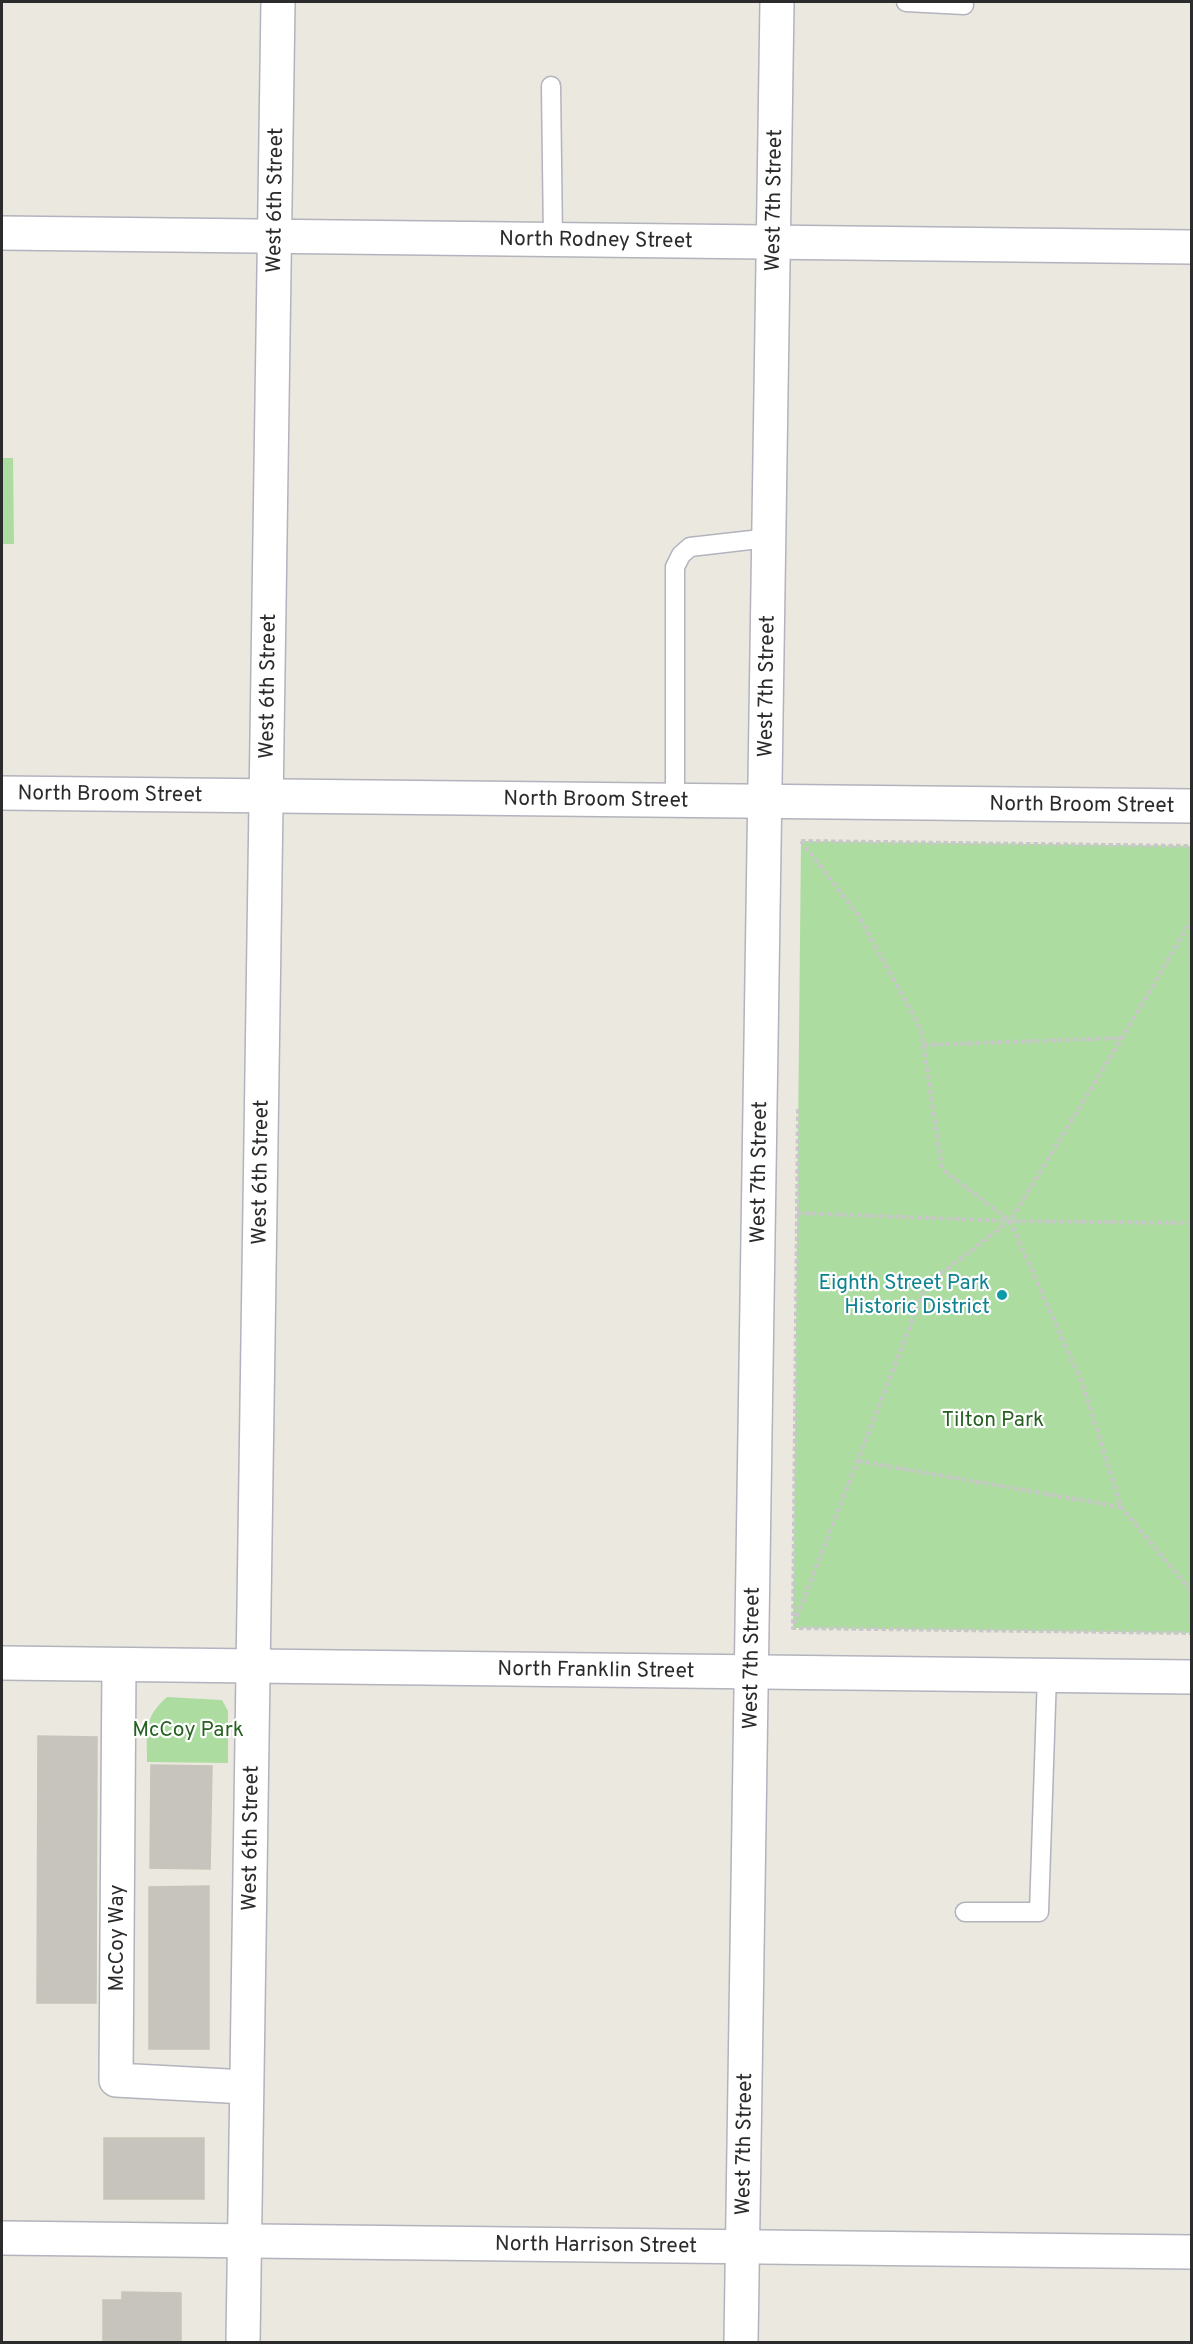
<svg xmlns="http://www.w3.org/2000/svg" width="1193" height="2344" font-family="Overpass,sans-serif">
<rect width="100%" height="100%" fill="#ebe8df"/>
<!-- green -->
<path fill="#addca1" d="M 2,458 L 13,458 L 14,544 L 2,544 Z
M 801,841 L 1191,846 L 1191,1633 L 793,1628 Z
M 167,1697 L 222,1700 L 228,1711 L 228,1763 L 147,1762 C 147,1732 143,1718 167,1697 Z"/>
<!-- building -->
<path fill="#c7c4be" stroke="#c7c4b9" stroke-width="1.5" d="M 38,1736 L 97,1737 L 96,2003 L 37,2003 Z
M 151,1765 L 212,1766 L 210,1869 L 150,1868 Z
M 209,1886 L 209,2049 L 149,2049 L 149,1887 Z
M 104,2138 L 204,2138 L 204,2199 L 104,2199 Z
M 122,2292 L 181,2293 L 181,2320 L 103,2320 L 103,2300 L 122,2300 Z
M 103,2320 L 181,2320 L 181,2342 L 103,2341 Z"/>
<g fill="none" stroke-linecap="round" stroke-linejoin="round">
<defs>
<path id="service" d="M 906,2 L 964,5
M 551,86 L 553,240
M 675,800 L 675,567 L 681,555 L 690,547 L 768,538
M 965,1912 L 1039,1912 L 1047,1675"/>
<g id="minor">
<path id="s1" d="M 2,233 L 1192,247"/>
<path id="s2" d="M 2,793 L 1192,806"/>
<path id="s3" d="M 2,1663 L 1192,1677"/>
<path d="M 119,1665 L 116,2080 L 246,2087"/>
<path id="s4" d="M 2,2238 L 1192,2252"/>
<path id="s5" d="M 243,2342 L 278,2"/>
<path id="s6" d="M 741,2342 L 777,2"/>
</g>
</defs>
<!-- service casing -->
<use href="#service" stroke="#b2b3bd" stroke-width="21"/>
<!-- minor casing -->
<use href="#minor" stroke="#b2b3bd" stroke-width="36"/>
<!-- path -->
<path stroke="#c8c8c8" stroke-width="4" stroke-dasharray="4.5 3" stroke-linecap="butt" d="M 801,841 L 858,915 L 921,1029 L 942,1169 L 1010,1221 L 1083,1385 L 1121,1507 L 1192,1592
M 801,841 L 1192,846
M 923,1045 L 1121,1038
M 798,1109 L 793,1628 L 1192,1633
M 797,1213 L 1010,1221 L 1192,1223
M 858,1461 L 1121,1507
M 794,1624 L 926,1285 L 1010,1221 L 1122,1038 L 1192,919"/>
<!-- service -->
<use href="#service" stroke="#fff" stroke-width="18"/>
<!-- minor -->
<use href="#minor" stroke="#fff" stroke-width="33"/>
</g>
<!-- markers -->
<circle fill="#0f9aa8" stroke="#fff" stroke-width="2" cx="1002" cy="1295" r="6"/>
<g text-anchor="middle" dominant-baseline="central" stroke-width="4.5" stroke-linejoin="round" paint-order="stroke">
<!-- street labels -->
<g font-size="21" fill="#2b2b2b" stroke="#fff">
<text stroke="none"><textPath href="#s5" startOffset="2142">West 6th Street</textPath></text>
<text stroke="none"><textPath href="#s6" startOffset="2142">West 7th Street</textPath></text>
<text stroke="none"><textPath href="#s1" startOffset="594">North Rodney Street</textPath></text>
<text stroke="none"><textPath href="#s5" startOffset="1656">West 6th Street</textPath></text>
<text stroke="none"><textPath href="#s6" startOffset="1656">West 7th Street</textPath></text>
<text stroke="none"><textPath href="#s2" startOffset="108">North Broom Street</textPath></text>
<text stroke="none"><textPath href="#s2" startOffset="594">North Broom Street</textPath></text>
<text stroke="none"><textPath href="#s2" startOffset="1080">North Broom Street</textPath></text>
<text stroke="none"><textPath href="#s5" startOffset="1170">West 6th Street</textPath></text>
<text stroke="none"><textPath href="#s6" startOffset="1170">West 7th Street</textPath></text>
<text stroke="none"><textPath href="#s6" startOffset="684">West 7th Street</textPath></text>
<text stroke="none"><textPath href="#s3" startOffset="594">North Franklin Street</textPath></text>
<text stroke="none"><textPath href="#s5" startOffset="504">West 6th Street</textPath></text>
<text transform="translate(117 1938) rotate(-90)">McCoy Way</text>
<text stroke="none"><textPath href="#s6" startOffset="198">West 7th Street</textPath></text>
<text stroke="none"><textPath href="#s4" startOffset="594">North Harrison Street</textPath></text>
</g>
<!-- culture labels -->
<g font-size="21" fill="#0d838f" stroke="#fff" text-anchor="end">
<text x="990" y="1283">Eighth Street Park<tspan x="990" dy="24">Historic District</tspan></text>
</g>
<!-- park labels -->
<g font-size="21" fill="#276122" stroke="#fff">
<text x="993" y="1420">Tilton Park</text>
<text x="188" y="1730">McCoy Park</text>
</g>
</g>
<!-- border -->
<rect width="1193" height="2344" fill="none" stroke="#2b2b2b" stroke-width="6"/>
</svg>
